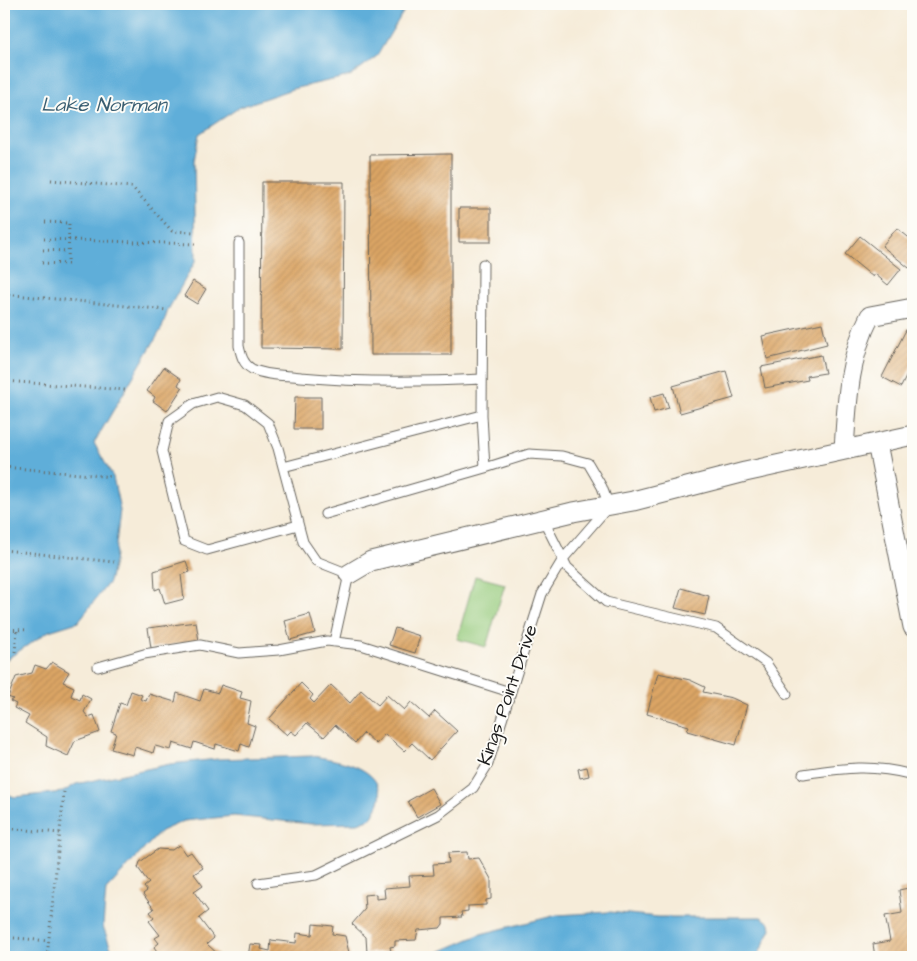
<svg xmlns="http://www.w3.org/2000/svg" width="917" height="961" font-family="'Architects Daughter',sans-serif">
<defs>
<pattern id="building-hatch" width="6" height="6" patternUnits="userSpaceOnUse" patternTransform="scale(1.25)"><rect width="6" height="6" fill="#dba565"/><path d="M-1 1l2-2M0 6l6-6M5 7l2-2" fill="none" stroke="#bb8d57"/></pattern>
</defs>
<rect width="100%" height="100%" fill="#fdfcf7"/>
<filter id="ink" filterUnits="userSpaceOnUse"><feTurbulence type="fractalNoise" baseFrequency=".02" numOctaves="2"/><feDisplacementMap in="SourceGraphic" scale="10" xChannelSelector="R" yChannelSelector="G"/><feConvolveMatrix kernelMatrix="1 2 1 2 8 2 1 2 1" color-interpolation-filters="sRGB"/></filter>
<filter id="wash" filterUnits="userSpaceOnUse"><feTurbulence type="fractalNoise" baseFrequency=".0096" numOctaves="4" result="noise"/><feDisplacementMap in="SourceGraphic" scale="20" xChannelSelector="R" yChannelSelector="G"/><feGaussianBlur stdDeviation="1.12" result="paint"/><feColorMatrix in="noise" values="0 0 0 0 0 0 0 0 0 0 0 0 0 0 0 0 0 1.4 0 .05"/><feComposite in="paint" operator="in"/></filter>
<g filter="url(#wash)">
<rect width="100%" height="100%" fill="#f6ecd9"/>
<!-- grass -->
<path fill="#95ca7b" stroke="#58734c" d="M 475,576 L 505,584 L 486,647 L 457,639 Z"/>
<!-- water -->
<path fill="#5faed9" stroke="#3e657a" d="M 4,4 L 408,4 L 377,56 L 350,76 L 292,89 L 240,107 L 199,134 L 194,161 L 196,260 L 168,310 L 162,328 L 94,443 L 113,477 L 120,510 L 114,562 L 109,582 L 78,622 L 49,631 L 4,661 Z
M 313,756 C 334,760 374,764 380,792 C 382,801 375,810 371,818 L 358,823 L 311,824 L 234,816 L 184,821 L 161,831 L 106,890 L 103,926 L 114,957 L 4,957 L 4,793 L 15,797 L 63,792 L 76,784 L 170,764 L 218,759 Z
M 609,912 L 658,917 L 761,917 L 770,923 L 771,929 L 757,957 L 427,957 L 481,934 L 557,915 Z"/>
<g id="blocks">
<!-- building -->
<path fill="url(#building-hatch)" d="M 451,154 L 451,355 L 371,355 L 370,155 Z
M 262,182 L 344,182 L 343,349 L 261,348 Z
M 459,208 L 491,208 L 491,242 L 459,242 Z
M 897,228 L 913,241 L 913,268 L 911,266 L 909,268 L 882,246 Z
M 860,236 L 901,269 L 888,285 L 875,274 L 873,277 L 845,254 Z
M 193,281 L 206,289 L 197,304 L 184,296 Z
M 822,323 L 827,344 L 767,359 L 762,336 Z
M 907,328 L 913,331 L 913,363 L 901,387 L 882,377 Z
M 821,355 L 825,373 L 807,376 L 808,380 L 765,388 L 761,367 Z
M 164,367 L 181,379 L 178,385 L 182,388 L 167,411 L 153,401 L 155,397 L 147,391 Z
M 726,371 L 734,398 L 680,413 L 673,386 Z
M 664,393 L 669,408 L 654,412 L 650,397 Z
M 295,397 L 321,397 L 321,429 L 294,429 Z
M 186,561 L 190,572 L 181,575 L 184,599 L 165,604 L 160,588 L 155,590 L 154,571 Z
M 681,588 L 709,596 L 705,615 L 675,608 Z
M 310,614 L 315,633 L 290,640 L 285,621 Z
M 196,622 L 199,641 L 151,648 L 148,628 Z
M 395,628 L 420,636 L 415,653 L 389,645 Z
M 52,662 L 69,672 L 63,682 L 74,687 L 71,696 L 80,700 L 82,694 L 91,699 L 84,712 L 88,717 L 94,715 L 100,732 L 75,741 L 68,756 L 46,746 L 47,737 L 25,723 L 29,716 L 14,708 L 16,704 L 10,701 L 13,699 L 8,697 L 16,677 L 32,673 L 35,665 L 46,669 Z
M 658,673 L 690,680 L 705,687 L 703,692 L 732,698 L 747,705 L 736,745 L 687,731 L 689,726 L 647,714 Z
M 301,683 L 313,695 L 310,699 L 314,703 L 331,685 L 350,703 L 361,690 L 378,705 L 387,695 L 404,710 L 411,702 L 429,718 L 435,711 L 457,731 L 430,760 L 412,743 L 404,751 L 385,734 L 376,744 L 364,733 L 355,743 L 335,725 L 324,737 L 307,723 L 296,735 L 291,731 L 287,735 L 269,719 Z
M 221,685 L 242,692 L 240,698 L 251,701 L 247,723 L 255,726 L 249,747 L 241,744 L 239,751 L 216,744 L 215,749 L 194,742 L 192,749 L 173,743 L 171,750 L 155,746 L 153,753 L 135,747 L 133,755 L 111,749 L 116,733 L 111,731 L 120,703 L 126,705 L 131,691 L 142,695 L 140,699 L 146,701 L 149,694 L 175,702 L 177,693 L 200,701 L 204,689 L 218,693 Z
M 587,767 L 589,776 L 580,778 L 578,769 Z
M 431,788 L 440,804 L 417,817 L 408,801 Z
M 179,845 L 186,855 L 191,852 L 203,868 L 194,874 L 203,886 L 194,892 L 208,911 L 199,918 L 214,938 L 207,944 L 221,957 L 161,957 L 154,947 L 159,943 L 155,938 L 160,935 L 149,921 L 154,917 L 150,912 L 154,909 L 143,894 L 147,891 L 144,887 L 149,883 L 138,868 L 140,862 L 158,849 L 172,850 Z
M 467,852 L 468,859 L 479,858 L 491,879 L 491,899 L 486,900 L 486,905 L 468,906 L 468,911 L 461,912 L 462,917 L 443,918 L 443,924 L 440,928 L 418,930 L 416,940 L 395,941 L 395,946 L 390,947 L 391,951 L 367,953 L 366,937 L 352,924 L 365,909 L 364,895 L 376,894 L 376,899 L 385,898 L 384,888 L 410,886 L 409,876 L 434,875 L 433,864 L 449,863 L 448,853 Z
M 910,859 L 913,859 L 913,872 L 912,872 Z
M 913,887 L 913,957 L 875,957 L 873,944 L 890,941 L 885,916 L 902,913 L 899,890 Z
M 313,924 L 333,926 L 332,934 L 345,936 L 350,957 L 248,957 L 250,944 L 262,945 L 261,949 L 270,951 L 271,940 L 296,943 L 297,933 L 312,935 Z"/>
</g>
</g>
<g filter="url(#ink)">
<use href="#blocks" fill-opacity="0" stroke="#68655e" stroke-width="1"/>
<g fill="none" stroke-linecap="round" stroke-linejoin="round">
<defs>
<path id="service" d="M 239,243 L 239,346 C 241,355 243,364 252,369 C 267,376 285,375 301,377 C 362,383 422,382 482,379
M 283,467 L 482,415 L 483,264
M 325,514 L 485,468 L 482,415
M 543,519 L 567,567 L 606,602 L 716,628 L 766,663 L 787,694
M 298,525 L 207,550 L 184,541 L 162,451 L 169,421 L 193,404 L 217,397 L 245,405 L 268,423 L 278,448 L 303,542 L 316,561 L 349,574 L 334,642
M 98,667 L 144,654 L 200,645 L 239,653 L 279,650 L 327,641 L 361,645 L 510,692
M 803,774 C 845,768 871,764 913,775
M 258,883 L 316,875 L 438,815 L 473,788 L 488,764 L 542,594 L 563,559 L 609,506 L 602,487 L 588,463 L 562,456 L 529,454 L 485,468"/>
<path id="minor" d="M 877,443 L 913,627
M 844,450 C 847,404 848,358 870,316 L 913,308
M 349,574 L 371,561 L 573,512 L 633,501 L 745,472 L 913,435"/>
</defs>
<!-- service casing -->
<use href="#service" stroke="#68655e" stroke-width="11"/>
<!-- minor casing -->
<use href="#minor" stroke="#68655e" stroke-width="21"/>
<!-- path -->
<path stroke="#68655e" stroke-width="3" stroke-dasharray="1 4" stroke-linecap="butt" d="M 51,180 L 132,187 L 172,231 L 194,232
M 44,239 L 195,244
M 43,250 L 68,251
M 42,263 L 68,264 L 69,223 L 45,222
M 4,294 L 168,310
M 4,381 L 125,390
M 4,467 L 113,477
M 4,550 L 114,562
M 4,629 L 28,630
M 15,652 L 17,630
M 4,828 L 60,833
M 4,937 L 49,941
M 47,957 L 64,792"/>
<!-- service -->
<use href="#service" stroke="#fff" stroke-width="9"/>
<!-- minor -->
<use href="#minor" stroke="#fff" stroke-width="19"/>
</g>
</g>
<g text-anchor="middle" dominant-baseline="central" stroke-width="4" stroke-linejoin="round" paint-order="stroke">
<!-- street labels -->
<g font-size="19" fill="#1c1c1c" stroke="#fdfcf7">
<text transform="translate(508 695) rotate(-71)">Kings Point Drive</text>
</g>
<!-- water labels -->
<g font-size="20" font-style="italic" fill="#3a5e71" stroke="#fdfcf7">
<text x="104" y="105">Lake Norman</text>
</g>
</g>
<!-- margin -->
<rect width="917" height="961" fill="none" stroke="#fdfcf7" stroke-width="20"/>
</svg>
